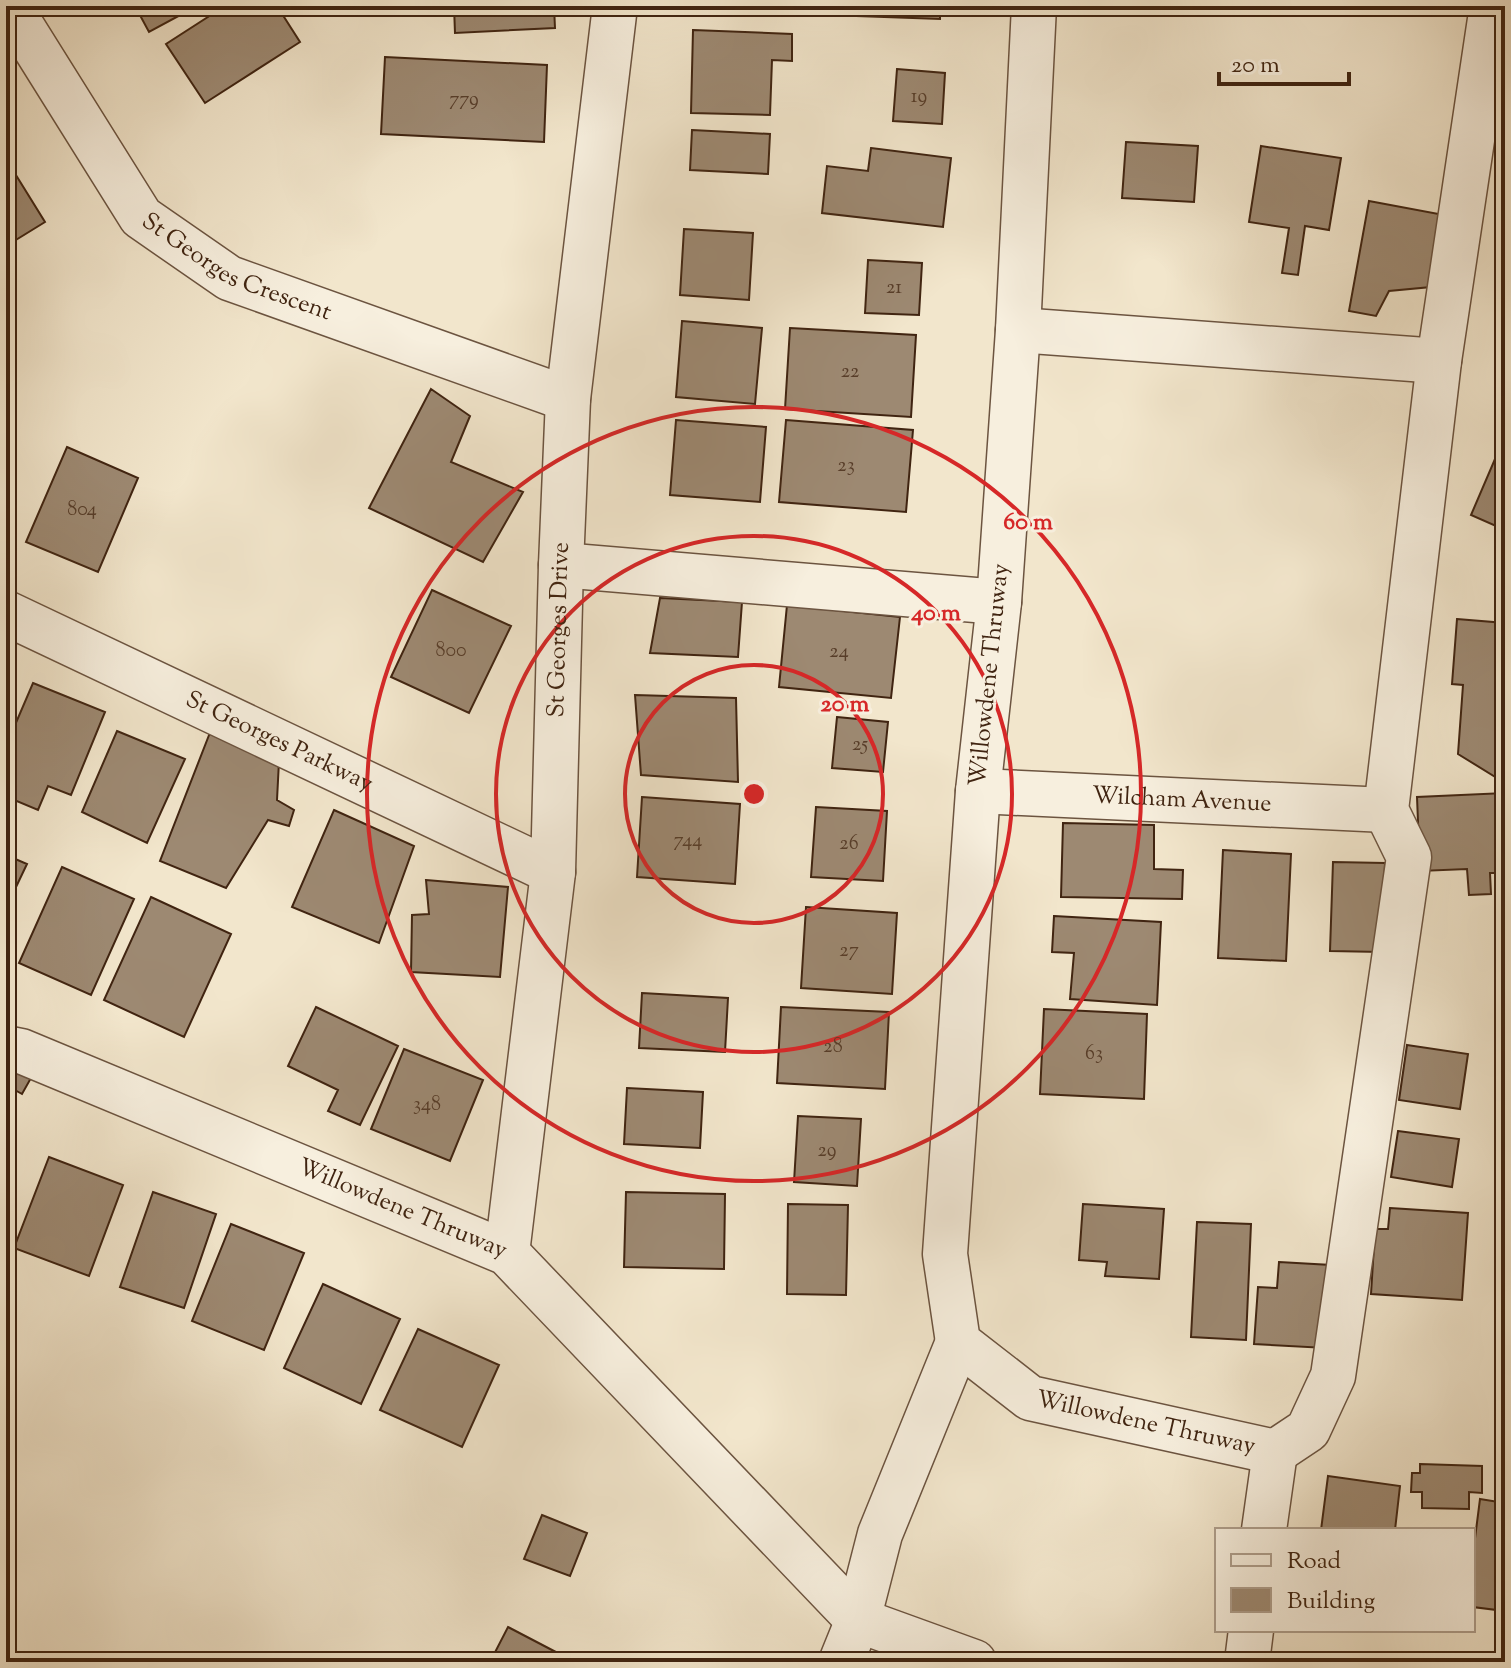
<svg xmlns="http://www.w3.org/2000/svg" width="1511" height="1668" font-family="'Sorts Mill Goudy',serif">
<rect width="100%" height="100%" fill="#f2e6cc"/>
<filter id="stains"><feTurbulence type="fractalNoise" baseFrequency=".0025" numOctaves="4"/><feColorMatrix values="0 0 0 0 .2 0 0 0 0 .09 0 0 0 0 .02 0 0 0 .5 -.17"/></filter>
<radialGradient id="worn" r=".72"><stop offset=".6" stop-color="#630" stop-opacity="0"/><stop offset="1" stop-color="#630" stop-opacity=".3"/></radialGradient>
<!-- building -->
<path fill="#9d8972" stroke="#402411" stroke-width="2" d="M 135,6 L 197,6 L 149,32 Z
M 225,6 L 277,6 L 300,42 L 205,103 L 166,44 Z
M 454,6 L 554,6 L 555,28 L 455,33 Z
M 857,6 L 940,6 L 940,19 L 857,16 Z
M 1168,6 L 1241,6 L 1241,10 Z
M 693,30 L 792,34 L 792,61 L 772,60 L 770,115 L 691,113 Z
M 385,57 L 547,65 L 544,142 L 381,134 Z
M 897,69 L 945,73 L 942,124 L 893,121 Z
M 692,130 L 770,134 L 768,174 L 690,170 Z
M 1126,142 L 1198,146 L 1194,202 L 1122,198 Z
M 1261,146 L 1341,158 L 1329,230 L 1305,226 L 1298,275 L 1282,273 L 1289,228 L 1249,222 Z
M 871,148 L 951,158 L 943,227 L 822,213 L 827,166 L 868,171 Z
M 6,159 L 45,222 L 6,246 Z
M 1369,201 L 1444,215 L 1431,287 L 1389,291 L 1376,316 L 1349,311 Z
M 684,229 L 753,233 L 749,300 L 680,295 Z
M 868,260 L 922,263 L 919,315 L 865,313 Z
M 682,321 L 762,328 L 755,404 L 676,397 Z
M 790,328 L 916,335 L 911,417 L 785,409 Z
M 431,389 L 470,416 L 451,462 L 523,492 L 483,562 L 369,508 Z
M 676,420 L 766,427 L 760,502 L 670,495 Z
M 786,420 L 913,430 L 906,512 L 779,502 Z
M 1501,445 L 1505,446 L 1505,530 L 1471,515 Z
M 67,447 L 138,478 L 98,572 L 26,542 Z
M 432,590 L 511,626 L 469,713 L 391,677 Z
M 660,598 L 742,602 L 738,657 L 650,653 Z
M 787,605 L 900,617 L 891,698 L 779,687 Z
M 1457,619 L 1505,623 L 1505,783 L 1458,754 L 1463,685 L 1452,684 Z
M 33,683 L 105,712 L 71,795 L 48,786 L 38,810 L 7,797 L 15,777 L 6,773 L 6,746 Z
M 635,695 L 736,698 L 738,782 L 641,775 Z
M 837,717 L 888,722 L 883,772 L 832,768 Z
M 211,730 L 279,761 L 277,800 L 294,810 L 289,826 L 268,820 L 226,888 L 160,861 Z
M 117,731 L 185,759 L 147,843 L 82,812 Z
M 1505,793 L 1505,873 L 1490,873 L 1491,894 L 1469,895 L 1467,869 L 1420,871 L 1417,797 Z
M 642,797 L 740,804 L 735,884 L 637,877 Z
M 816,807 L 887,811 L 883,881 L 811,877 Z
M 334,810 L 414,846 L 379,943 L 292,907 Z
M 1063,823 L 1154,825 L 1154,869 L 1183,870 L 1182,899 L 1061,897 Z
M 1223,850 L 1291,854 L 1286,961 L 1218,958 Z
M 6,855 L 27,864 L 6,908 Z
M 1333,862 L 1385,863 L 1382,952 L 1330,951 Z
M 62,867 L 134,899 L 91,995 L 19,963 Z
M 426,880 L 508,887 L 500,977 L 411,972 L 412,915 L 429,914 Z
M 151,897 L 231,934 L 184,1037 L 104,1000 Z
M 806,907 L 897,913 L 892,994 L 801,988 Z
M 1054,916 L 1161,922 L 1157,1005 L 1070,999 L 1074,953 L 1052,952 Z
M 642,993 L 728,998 L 725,1052 L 639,1048 Z
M 316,1007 L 398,1046 L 360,1125 L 328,1111 L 338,1090 L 288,1066 Z
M 781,1007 L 889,1012 L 885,1089 L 777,1083 Z
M 1044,1009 L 1147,1014 L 1144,1099 L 1040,1094 Z
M 1407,1045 L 1468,1054 L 1460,1109 L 1399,1100 Z
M 404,1049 L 483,1080 L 450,1161 L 371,1129 Z
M 6,1064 L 31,1078 L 22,1094 L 6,1085 Z
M 627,1088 L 703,1092 L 700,1148 L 624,1144 Z
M 798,1116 L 861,1119 L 857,1186 L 794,1182 Z
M 1398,1131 L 1459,1139 L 1452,1187 L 1391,1177 Z
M 49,1157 L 123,1185 L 89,1276 L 14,1248 Z
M 153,1192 L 216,1214 L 184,1308 L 120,1287 Z
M 626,1192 L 725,1194 L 724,1269 L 624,1267 Z
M 788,1204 L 848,1205 L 846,1295 L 787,1294 Z
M 1083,1204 L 1164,1209 L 1159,1279 L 1105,1276 L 1107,1262 L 1079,1260 Z
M 1390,1208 L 1468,1213 L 1462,1300 L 1371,1294 L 1375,1229 L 1388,1229 Z
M 1197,1222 L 1251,1224 L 1246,1340 L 1191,1337 Z
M 231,1224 L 304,1253 L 264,1350 L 192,1321 Z
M 1279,1262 L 1331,1265 L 1326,1348 L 1254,1344 L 1258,1287 L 1277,1288 Z
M 323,1284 L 400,1319 L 361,1404 L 284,1368 Z
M 418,1329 L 499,1365 L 462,1447 L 380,1410 Z
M 1420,1464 L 1482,1466 L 1482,1493 L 1469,1492 L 1469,1509 L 1422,1508 L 1422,1492 L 1411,1492 L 1412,1473 L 1420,1473 Z
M 1328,1476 L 1400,1486 L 1395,1530 L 1321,1530 Z
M 1480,1499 L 1505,1503 L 1505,1611 L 1473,1607 L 1473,1554 Z
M 542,1515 L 587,1533 L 570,1576 L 524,1559 Z
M 508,1627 L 575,1662 L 490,1662 Z"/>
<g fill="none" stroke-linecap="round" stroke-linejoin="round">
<defs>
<g id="minor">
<path id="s1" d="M 9,6 L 141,217 L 229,278 L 568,399"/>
<path id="s2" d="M 1034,6 L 1018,330 L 999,602 L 978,791 L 945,1254 L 958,1342 L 1030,1398 L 1275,1452"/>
<path d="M 1018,330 L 1439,361"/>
<path d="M 561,565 L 999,602"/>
<path id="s3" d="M 6,613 L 553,872"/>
<path id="s4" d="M 978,791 L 1386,810"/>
<path id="s5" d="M 6,1048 L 21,1051 L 507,1253 L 858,1620 L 974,1662"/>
<path id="s6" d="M 507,1253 L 553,872 L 561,565 L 568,399 L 615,6"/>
<path d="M 1275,1452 L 1308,1430 L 1333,1376 L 1409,857 L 1386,810 L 1439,361 L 1492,6"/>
<path d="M 1264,1530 L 1275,1452"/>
<path d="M 841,1662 L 858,1620 L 880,1534 L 958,1342"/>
<path d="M 1247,1662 L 1251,1630"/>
</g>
</defs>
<!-- minor casing -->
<use href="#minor" stroke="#6c5440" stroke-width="47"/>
<!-- minor -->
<use href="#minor" stroke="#f7efde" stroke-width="44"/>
</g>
<!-- distance rings -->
<g fill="none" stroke="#d62828" stroke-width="4">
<circle cx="754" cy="794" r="129"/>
<circle cx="754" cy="794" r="258"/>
<circle cx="754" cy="794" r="387"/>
</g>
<g text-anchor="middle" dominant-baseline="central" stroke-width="6" stroke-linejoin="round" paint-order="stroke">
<!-- number labels -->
<g font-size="20" fill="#573d29">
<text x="919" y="97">19</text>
<text x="464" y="100">779</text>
<text x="894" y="288">21</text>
<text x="850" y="372">22</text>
<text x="846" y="466">23</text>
<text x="82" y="510">804</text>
<text x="451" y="651">800</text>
<text x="839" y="652">24</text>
<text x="860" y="745">25</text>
<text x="688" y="841">744</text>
<text x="849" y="844">26</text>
<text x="849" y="951">27</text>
<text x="833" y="1047">28</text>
<text x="1094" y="1054">63</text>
<text x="427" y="1105">348</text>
<text x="827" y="1151">29</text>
</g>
<!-- street labels -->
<g font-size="24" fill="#402411" stroke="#f7efde">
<text stroke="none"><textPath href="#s1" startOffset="358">St Georges Crescent</textPath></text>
<text stroke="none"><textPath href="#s6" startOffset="626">St Georges Drive</textPath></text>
<text transform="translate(990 675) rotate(-84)">Willowdene Thruway</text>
<text stroke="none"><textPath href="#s3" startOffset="302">St Georges Parkway</textPath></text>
<text stroke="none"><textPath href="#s4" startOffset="204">Wilcham Avenue</textPath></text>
<text stroke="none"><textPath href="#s5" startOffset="428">Willowdene Thruway</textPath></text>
<text stroke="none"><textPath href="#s2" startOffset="1550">Willowdene Thruway</textPath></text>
</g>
</g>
<circle cx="754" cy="794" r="12" fill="#d62828" stroke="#f7efde" stroke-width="4"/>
<g font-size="24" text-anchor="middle" font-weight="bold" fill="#d62828" stroke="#f7efde" stroke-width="6" stroke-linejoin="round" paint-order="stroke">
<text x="1028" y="529">60 m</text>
<text x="936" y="620">40 m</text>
<text x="845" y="711">20 m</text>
</g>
<!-- margin -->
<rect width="1511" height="1668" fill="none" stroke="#f2e6cc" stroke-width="32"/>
<rect x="8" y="8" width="1495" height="1652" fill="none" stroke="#402411" stroke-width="4"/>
<rect x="16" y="16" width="1479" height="1636" fill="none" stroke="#402411" stroke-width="2"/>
<!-- legend -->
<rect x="1215" y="1528" width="260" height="104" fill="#f7efde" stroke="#ae9e8c" stroke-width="2"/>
<rect x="1231" y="1554" width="40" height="12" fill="#f7efde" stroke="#ae9e8c" stroke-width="2"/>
<text x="1287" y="1568" font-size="24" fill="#402411">Road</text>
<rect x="1231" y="1588" width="40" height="24" fill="#9d8972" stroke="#ae9e8c" stroke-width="2"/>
<text x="1287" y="1608" font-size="24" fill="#402411">Building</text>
<!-- scale -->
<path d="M1219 72v12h130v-12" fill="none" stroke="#402411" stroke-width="4"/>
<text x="1231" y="72" font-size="24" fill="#402411" stroke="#f7efde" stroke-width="6" paint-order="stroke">20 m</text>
<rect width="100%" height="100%" filter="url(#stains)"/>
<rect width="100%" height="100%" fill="url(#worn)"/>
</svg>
